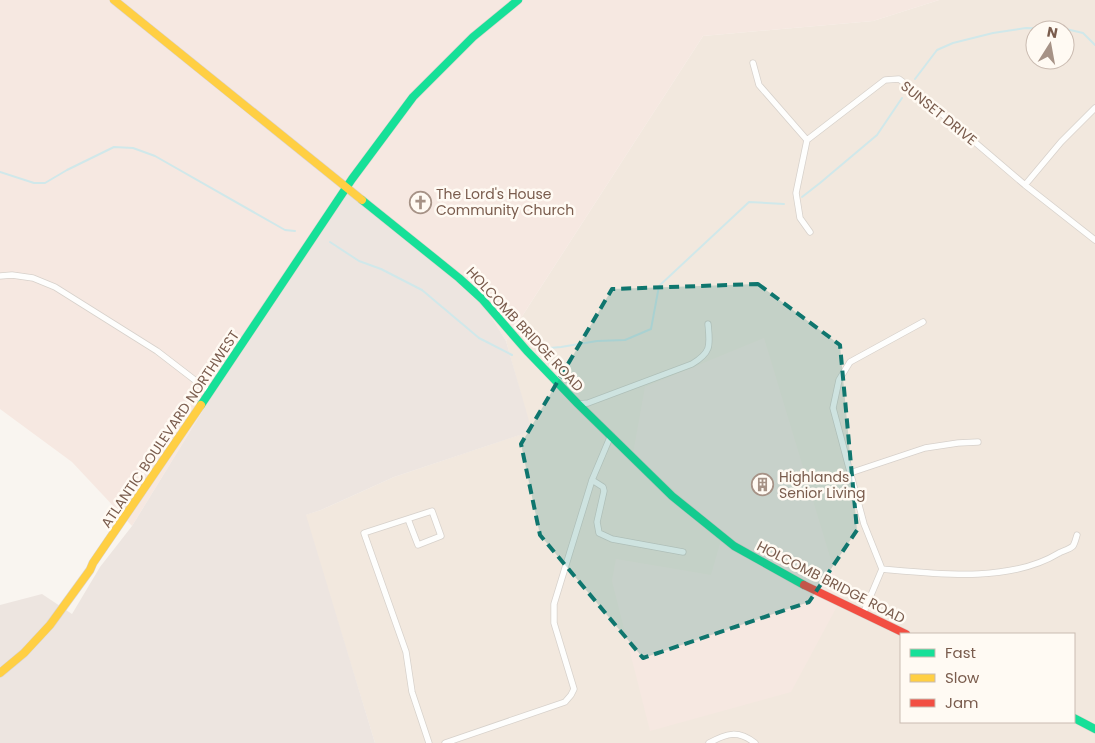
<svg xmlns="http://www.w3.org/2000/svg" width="1095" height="743" font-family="Poppins,sans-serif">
<rect width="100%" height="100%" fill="#f9f5f0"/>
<!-- residential -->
<path fill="#f2e8de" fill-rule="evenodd" d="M 939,0 L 1095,0 L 1095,743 L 375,743 L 305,515 L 321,510 L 394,477 L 531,431 L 506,341 L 703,36 L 873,21 ZM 1035,30 L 1065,30 L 1065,60 L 1035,60 ZM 901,634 L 1074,634 L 1074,722 L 901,722 Z"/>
<!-- commercial -->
<path fill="#f6e8e1" d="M 0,0 L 939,0 L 873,21 L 703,36 L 506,341 L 470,282 L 208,402 L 132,526 L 72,462 L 0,409 Z
M 764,338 L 842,597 L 791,692 L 650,731 L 612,581 L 616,559 L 711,575 L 723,533 L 633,454 L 645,387 Z"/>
<!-- industrial -->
<path fill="#ede5e0" d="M 350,187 L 470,282 L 506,341 L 532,431 L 394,477 L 321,510 L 306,515 L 375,743 L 0,743 L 0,605 L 42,594 L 72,614 L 100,567 L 132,526 L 208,402 Z"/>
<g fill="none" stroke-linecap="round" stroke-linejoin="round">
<!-- stream -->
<path stroke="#d0e8ea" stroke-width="2" d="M 915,79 L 937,50 L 953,43 L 993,33 L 1026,28 L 1066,29 L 1083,33 L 1095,45
M 0,172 L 34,183 L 45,183 L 67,170 L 114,147 L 133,148 L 155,156 L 285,230 L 295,231
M 802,197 L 820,183 L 877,135 L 902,98
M 330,242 L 359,261 L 381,269 L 422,290 L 479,338 L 512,355
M 538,349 L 561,347 L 597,341 L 625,340 L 651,329 L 659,286 L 749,202 L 784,204"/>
<defs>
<path id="street" d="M 753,63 L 759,85 L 807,140
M 1025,185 L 1061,142 L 1095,108
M 810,232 L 800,218 L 796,193 L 807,140 L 885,80 L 899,79 L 915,91 L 1025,185 L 1095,240
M 0,276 L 12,275 L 33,278 L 55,287 L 157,351 L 209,391
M 578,404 L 588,403 L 692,364 C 712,352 710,345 708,324
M 850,473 L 925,448 L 958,443 L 978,442
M 592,480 L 603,487 L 604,491 L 597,522 L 599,533 L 612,539 L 683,552
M 408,519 L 418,545 L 441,536 L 432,511 L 364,533 L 406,652 L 412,692 L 429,743
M 882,569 C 937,574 1010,583 1059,553 C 1063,551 1070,549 1073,546 C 1075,543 1076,538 1077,535
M 863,614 L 882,569 L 864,524 L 833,408 L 839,380 L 850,362 L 923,322
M 445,743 L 565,702 L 571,695 L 574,689 L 554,623 L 554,604 L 592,480 L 611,435
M 709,743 C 727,733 738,730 755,743"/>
<path id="fast" d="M 362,200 L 459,278 L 482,299 L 527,351 L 578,404 L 672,496 L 734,546 L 804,585
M 201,405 L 352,179 L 413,97 L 473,37 L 518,0
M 1074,718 L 1095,729"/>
<path id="slow" d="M 114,0 L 362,200
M 0,673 L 24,653 L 50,625 L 90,570 L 93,563 L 201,405"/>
<path id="jam" d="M 804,585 L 906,634"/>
</defs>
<!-- street casing -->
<use href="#street" stroke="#d7d1cb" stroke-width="7"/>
<!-- fast casing -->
<use href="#fast" stroke="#d9d2cb" stroke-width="9"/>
<!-- slow casing -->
<use href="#slow" stroke="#d9d2cb" stroke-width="9"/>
<!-- jam casing -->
<use href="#jam" stroke="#d9d2cb" stroke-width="9"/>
<!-- street -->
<use href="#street" stroke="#fefefd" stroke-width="5.5"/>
<!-- fast -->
<use href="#fast" stroke="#16e098" stroke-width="8"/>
<!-- slow -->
<use href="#slow" stroke="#ffcf43" stroke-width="8"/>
<!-- jam -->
<use href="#jam" stroke="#f24e42" stroke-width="8"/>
</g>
<!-- marked area -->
<path fill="#0f766e" fill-opacity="0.2" stroke="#0f766e" stroke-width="4" stroke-dasharray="10 6" stroke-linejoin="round" d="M 758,284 L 840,345 L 857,530 L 809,602 L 643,658 L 540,535 L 521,444 L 612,289 Z"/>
<!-- icons -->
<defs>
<symbol id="church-ring" viewBox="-11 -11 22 22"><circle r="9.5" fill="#fffaf3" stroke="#a69286" stroke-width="1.5"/><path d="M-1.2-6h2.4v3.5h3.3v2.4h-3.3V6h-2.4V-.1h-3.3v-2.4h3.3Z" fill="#a69286"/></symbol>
<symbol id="building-ring" viewBox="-11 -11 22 22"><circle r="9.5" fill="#fffaf3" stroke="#a69286" stroke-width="1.5"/><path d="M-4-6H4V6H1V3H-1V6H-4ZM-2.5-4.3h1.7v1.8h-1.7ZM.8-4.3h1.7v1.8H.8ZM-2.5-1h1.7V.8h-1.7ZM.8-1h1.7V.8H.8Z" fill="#a69286"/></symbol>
</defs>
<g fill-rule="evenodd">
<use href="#church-ring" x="408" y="190" width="25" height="25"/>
<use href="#building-ring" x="750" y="472" width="25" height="25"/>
</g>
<g text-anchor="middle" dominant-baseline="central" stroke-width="5" stroke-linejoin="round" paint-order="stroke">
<!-- street labels -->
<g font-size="14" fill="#7a5c4d" stroke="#fffaf3">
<text transform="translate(939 113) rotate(39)">SUNSET DRIVE</text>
<text transform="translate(525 329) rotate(47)">HOLCOMB BRIDGE ROAD</text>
<text transform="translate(170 429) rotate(-56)">ATLANTIC BOULEVARD NORTHWEST</text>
<text transform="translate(831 582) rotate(27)">HOLCOMB BRIDGE ROAD</text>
</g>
<!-- poi labels -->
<g font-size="14" fill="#7a5c4d" stroke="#fffaf3" text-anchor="start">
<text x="436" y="194">The Lord's House<tspan x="436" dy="16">Community Church</tspan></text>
<text x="779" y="477">Highlands<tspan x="779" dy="16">Senior Living</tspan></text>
</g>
</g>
<!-- legend -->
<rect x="900" y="633" width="175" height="90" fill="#fffaf3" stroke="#cabbb1"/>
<rect x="910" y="649" width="25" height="8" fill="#16e098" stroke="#cabbb1"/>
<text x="945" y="658" font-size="15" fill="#7a5c4d">Fast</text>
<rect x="910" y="674" width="25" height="8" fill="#ffcf43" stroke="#cabbb1"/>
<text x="945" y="683" font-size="15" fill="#7a5c4d">Slow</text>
<rect x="910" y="699" width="25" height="8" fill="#f24e42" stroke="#cabbb1"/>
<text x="945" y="708" font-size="15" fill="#7a5c4d">Jam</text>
<!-- north arrow -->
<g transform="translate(1050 45) rotate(11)"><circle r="24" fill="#fffaf3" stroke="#cabbb1"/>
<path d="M0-4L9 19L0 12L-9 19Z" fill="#a69286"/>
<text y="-8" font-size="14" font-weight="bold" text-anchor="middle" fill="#7a5c4d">N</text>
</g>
</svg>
